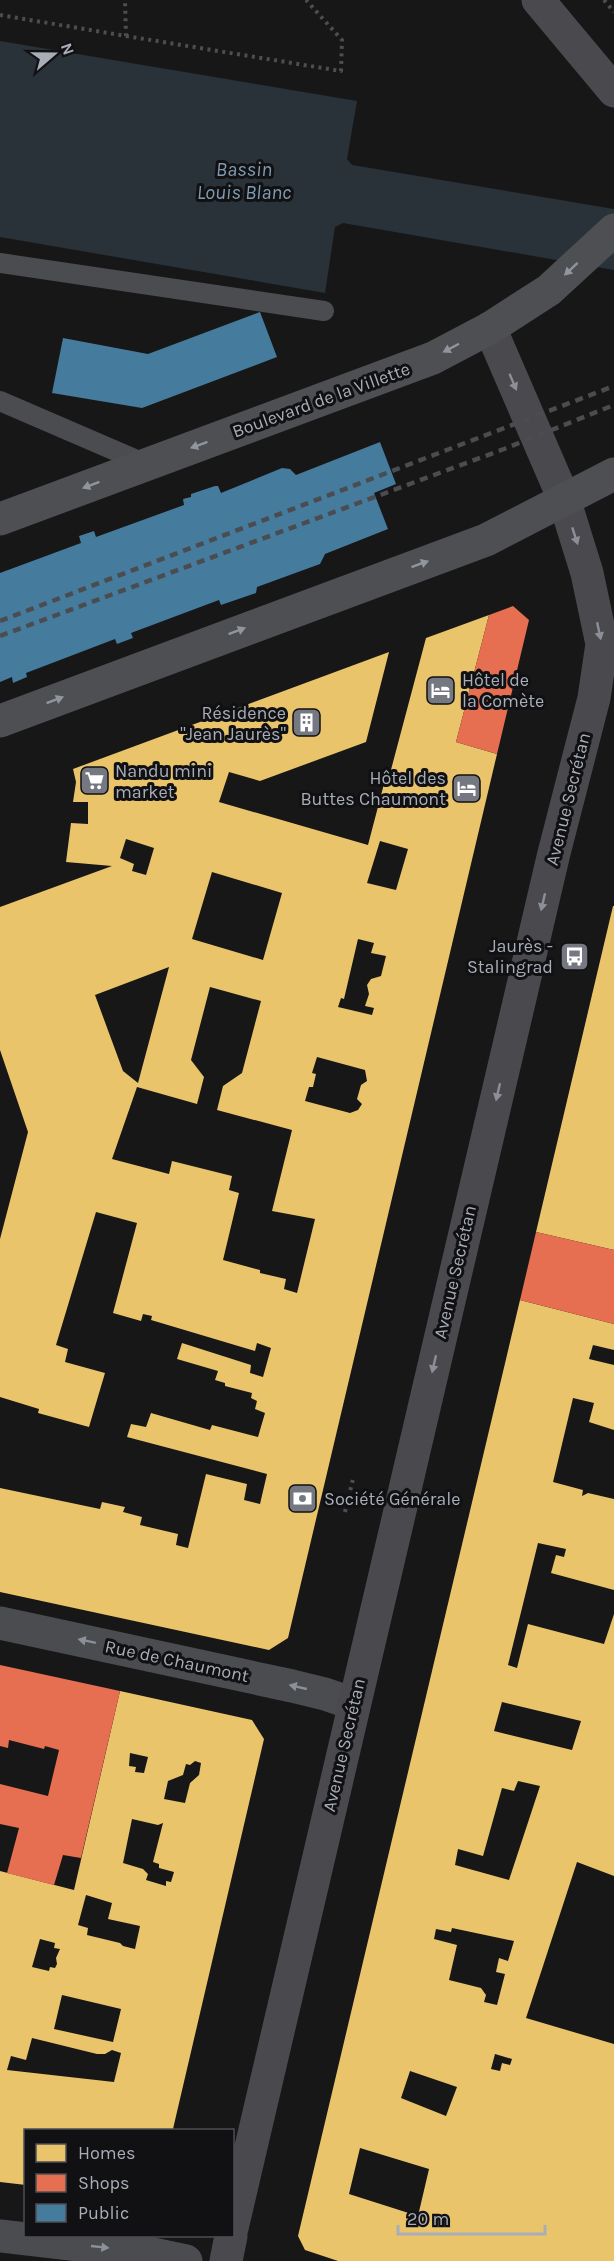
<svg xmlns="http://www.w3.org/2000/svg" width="614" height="2261" font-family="Karla,sans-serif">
<rect width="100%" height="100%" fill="#171717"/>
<!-- water -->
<path fill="#2a3239" d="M 0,41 L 357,101 L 347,159 L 352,165 L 614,209 L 614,270 L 343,223 L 335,227 L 325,293 L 0,237 Z"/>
<!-- homes -->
<path fill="#e9c46a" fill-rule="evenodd" d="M 489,615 L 456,742 L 497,754 L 288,1638 L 269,1650 L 0,1592 L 0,1488 L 100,1509 L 102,1502 L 125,1507 L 123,1512 L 142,1517 L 140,1525 L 178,1534 L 176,1545 L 188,1548 L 206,1474 L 247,1484 L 244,1500 L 260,1504 L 267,1474 L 127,1437 L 131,1424 L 146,1427 L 151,1413 L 210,1430 L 212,1425 L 258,1437 L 265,1413 L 255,1409 L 257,1401 L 251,1398 L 252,1393 L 225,1386 L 225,1383 L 215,1380 L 218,1371 L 177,1359 L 182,1343 L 251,1365 L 250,1373 L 263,1377 L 271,1348 L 257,1343 L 255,1351 L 151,1320 L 152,1316 L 143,1314 L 141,1321 L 113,1313 L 137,1223 L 96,1212 L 56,1345 L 68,1349 L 65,1362 L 105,1373 L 89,1427 L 38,1413 L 39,1409 L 0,1397 L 0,1239 L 28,1132 L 0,1050 L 0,907 L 112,866 L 66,862 L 71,823 L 88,824 L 88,802 L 73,802 L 76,782 L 73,769 L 389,652 L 366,742 L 260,781 L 229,772 L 219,802 L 368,845 L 385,780 L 388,781 L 426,638 ZM 126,839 L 154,848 L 146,875 L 132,871 L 134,864 L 120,858 ZM 380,841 L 408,849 L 396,890 L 367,883 ZM 212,872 L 282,893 L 263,960 L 192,939 ZM 358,939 L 374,943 L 371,953 L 386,956 L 381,976 L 371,979 L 367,985 L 369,994 L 365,1006 L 374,1008 L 372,1015 L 338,1007 L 341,998 L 344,999 ZM 169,967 L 138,1083 L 123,1071 L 95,995 ZM 210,987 L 261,1001 L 242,1073 L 223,1086 L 217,1110 L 292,1130 L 272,1211 L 315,1219 L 297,1293 L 284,1289 L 286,1279 L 260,1273 L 260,1270 L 223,1260 L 239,1193 L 229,1190 L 232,1176 L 172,1161 L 169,1174 L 112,1159 L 137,1087 L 197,1104 L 204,1077 L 191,1060 ZM 317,1057 L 365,1070 L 367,1081 L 361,1085 L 357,1099 L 362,1104 L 358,1110 L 350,1113 L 305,1101 L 309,1087 L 313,1087 L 316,1074 L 312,1073 Z
M 613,906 L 614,906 L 614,1250 L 536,1232 Z
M 520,1300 L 614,1324 L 614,1350 L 593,1345 L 589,1359 L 614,1365 L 614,1430 L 589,1422 L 594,1403 L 573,1398 L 553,1482 L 583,1490 L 582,1496 L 588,1493 L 614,1499 L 614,1590 L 551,1573 L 556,1555 L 564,1557 L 566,1549 L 538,1543 L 508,1665 L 517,1668 L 528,1624 L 604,1644 L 614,1614 L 614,1876 L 577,1862 L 526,2018 L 614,2044 L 614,2261 L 338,2261 L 305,2250 L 298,2236 ZM 502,1702 L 581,1721 L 572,1750 L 494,1731 ZM 518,1781 L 540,1786 L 509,1880 L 455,1865 L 458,1849 L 483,1856 L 502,1788 L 514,1791 ZM 452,1928 L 514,1941 L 508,1961 L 499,1958 L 496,1972 L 505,1974 L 497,2005 L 484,2002 L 486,1995 L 481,1988 L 449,1980 L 457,1945 L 434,1939 L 436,1929 L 451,1932 ZM 495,2054 L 512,2059 L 510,2065 L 502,2063 L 500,2071 L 491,2069 ZM 410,2071 L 457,2087 L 446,2116 L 401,2098 ZM 360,2148 L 429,2169 L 418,2216 L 349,2194 Z
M 120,1691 L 252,1720 L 264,1739 L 173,2129 L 26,2130 L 26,2185 L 0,2182 L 0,1871 L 74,1890 ZM 130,1753 L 148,1757 L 144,1773 L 135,1772 L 136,1767 L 129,1766 ZM 195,1761 L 201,1763 L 199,1775 L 190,1783 L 185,1803 L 164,1799 L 168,1781 L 183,1775 L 186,1764 L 190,1765 ZM 132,1819 L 158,1825 L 163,1823 L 153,1862 L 159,1864 L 159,1868 L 174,1872 L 171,1882 L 166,1881 L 166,1886 L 146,1880 L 148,1874 L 143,1869 L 123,1863 ZM 86,1895 L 112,1903 L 108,1919 L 140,1926 L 135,1949 L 123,1946 L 120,1943 L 87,1935 L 88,1928 L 78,1925 ZM 40,1939 L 55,1943 L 54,1948 L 60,1949 L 56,1958 L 57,1964 L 55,1968 L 50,1967 L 49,1971 L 32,1967 ZM 62,1995 L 121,2009 L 113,2042 L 54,2029 ZM 32,2038 L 97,2054 L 105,2054 L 112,2050 L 121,2053 L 114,2082 L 7,2070 L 11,2056 L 26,2060 Z"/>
<!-- shops -->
<path fill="#e76f51" d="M 513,606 L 529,620 L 497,754 L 456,742 L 489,615 Z
M 536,1232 L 614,1250 L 614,1324 L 520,1300 Z
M 0,1665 L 120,1691 L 81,1858 L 63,1855 L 54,1885 L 7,1873 L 19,1828 L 0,1824 L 0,1784 L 48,1796 L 59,1750 L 45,1746 L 44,1749 L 9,1740 L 8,1748 L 0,1746 Z"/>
<!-- public -->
<path fill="#457b9d" d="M 260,312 L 277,357 L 142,408 L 52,393 L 63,338 L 148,354 Z
M 380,442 L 396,484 L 374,493 L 388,529 L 325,554 L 320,564 L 257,587 L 256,593 L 221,605 L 219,600 L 131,633 L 133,638 L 117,644 L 115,639 L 26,673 L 27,677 L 13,683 L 12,677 L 0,682 L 0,573 L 81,543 L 79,536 L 94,531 L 96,537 L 184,505 L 183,499 L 191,497 L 191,494 L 215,486 L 218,486 L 221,493 L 282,468 L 290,469 L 296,475 Z"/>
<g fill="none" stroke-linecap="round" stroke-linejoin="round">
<!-- path -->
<path stroke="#4d4e52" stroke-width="4" stroke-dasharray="3 4.5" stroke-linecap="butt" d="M 604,0 L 614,12
M 0,15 L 126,36 L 125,0
M 126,36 L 341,71 L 342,40 L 306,0
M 345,1512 L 353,1479"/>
<!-- service -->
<path stroke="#4b4c50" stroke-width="20" d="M 0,263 L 324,311
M 0,401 L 146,464"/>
<!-- minor -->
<path stroke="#4b4c50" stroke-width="33" d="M 0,1623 L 292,1686 L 325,1694 L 354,1704
M 0,2236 L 148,2253 L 186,2261"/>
<!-- secondary -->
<path stroke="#4a4a4e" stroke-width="33" d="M 538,0 L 614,91
M 232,2228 L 554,853 L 594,698 L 602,644 L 587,573 L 564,499 L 490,328
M 226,2261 L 231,2236"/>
<!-- primary -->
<path stroke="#4d4f52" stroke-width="33" d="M 0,519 L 433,358 L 490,328 L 549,290 L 614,230
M 0,721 L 486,540 L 614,474"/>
<!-- rail -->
<path stroke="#4b4c4f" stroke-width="4.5" stroke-dasharray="8 6" stroke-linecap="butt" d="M 0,621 L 614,386
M 0,636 L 504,449 L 614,405"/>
</g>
<!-- one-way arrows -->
<defs><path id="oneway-solid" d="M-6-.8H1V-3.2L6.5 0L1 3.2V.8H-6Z" transform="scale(1.5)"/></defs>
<g fill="#91969e">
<use href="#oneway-solid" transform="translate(571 269) rotate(137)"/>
<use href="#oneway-solid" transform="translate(451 348) rotate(152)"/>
<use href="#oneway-solid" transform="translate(199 445) rotate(160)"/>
<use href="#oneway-solid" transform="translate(91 485) rotate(159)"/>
<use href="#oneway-solid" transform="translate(420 564) rotate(-20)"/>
<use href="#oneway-solid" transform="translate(237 631) rotate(-21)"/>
<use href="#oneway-solid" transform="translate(55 700) rotate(-21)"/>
</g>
<g fill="#8c8f98">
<use href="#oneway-solid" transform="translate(513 382) rotate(67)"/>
<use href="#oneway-solid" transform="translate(575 536) rotate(72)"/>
<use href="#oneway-solid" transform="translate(599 631) rotate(78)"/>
<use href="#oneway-solid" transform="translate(543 902) rotate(103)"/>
<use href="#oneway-solid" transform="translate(498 1092) rotate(103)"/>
<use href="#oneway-solid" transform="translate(434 1364) rotate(103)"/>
</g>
<g fill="#8c9099">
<use href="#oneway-solid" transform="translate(87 1641) rotate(-168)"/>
<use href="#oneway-solid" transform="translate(298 1687) rotate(-167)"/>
<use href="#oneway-solid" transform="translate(100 2247) rotate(6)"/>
</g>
<!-- icons -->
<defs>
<symbol id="hotel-square" viewBox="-11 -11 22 22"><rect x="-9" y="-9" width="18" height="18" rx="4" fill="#757880" stroke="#111113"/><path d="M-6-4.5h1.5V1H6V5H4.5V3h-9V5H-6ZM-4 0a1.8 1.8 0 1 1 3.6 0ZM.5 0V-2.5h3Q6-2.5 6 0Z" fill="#fff"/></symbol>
<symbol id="building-square" viewBox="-11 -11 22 22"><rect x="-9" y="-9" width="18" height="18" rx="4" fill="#757880" stroke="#111113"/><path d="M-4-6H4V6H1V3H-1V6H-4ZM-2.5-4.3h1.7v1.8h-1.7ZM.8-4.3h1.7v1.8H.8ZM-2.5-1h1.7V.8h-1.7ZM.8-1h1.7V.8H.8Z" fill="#fff"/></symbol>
<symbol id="supermarket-square" viewBox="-11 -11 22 22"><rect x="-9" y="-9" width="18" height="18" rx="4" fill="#757880" stroke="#111113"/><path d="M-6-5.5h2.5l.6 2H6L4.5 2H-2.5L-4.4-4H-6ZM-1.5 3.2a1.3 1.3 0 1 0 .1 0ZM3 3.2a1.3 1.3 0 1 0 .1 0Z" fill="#fff"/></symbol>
<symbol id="bus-square" viewBox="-11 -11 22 22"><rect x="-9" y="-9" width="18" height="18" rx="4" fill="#757880" stroke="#111113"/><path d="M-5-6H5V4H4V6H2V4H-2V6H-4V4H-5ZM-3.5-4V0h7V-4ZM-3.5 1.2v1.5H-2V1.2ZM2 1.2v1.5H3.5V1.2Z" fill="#fff"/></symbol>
<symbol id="bank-square" viewBox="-11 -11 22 22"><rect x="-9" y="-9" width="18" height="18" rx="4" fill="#757880" stroke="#111113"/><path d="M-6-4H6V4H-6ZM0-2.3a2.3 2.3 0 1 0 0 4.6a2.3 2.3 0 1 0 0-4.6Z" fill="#fff"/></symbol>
</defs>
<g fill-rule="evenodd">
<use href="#hotel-square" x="424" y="674" width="33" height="33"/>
<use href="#building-square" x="290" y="706" width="33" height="33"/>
<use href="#supermarket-square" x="78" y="764" width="33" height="33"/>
<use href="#hotel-square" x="450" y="772" width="33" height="33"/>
<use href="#bus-square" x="558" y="940" width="33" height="33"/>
<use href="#bank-square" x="286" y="1482" width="33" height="33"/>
</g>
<g text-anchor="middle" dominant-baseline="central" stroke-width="6" stroke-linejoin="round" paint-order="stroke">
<!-- street labels -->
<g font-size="18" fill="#a8adb8" stroke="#111113">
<text transform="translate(321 400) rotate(-20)">Boulevard de la Villette</text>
<text transform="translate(568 799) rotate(-76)">Avenue Secrétan</text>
<text transform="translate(455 1272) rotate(-77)">Avenue Secrétan</text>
<text transform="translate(177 1661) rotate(12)">Rue de Chaumont</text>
<text transform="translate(344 1745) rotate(-77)">Avenue Secrétan</text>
</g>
<!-- poi labels -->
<g font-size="18" fill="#a8adb8" stroke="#111113" text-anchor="start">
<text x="462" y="680">Hôtel de<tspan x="462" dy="21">la Comète</tspan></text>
<text x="286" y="713" text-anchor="end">Résidence<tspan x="286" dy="21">"Jean Jaurès"</tspan></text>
<text x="115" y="771">Nandu mini<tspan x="115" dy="21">market</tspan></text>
<text x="446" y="778" text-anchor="end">Hôtel des<tspan x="446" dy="21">Buttes Chaumont</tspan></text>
<text x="553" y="946" text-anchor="end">Jaurès -<tspan x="553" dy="21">Stalingrad</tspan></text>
<text x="324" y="1499">Société Générale</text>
</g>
<!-- water labels -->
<g font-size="20" font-style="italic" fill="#7f9bb3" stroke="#111113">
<text x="244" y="169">Bassin<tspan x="244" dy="23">Louis Blanc</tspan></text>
</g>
</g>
<!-- legend -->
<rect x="24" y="2129" width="210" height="108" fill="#111113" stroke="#4d4f55" stroke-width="1.5"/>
<rect x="36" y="2144" width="30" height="18" fill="#e9c46a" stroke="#4d4f55" stroke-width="1.5"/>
<text x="78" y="2159" font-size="18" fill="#a8adb8">Homes</text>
<rect x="36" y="2174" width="30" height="18" fill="#e76f51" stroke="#4d4f55" stroke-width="1.5"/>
<text x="78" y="2189" font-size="18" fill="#a8adb8">Shops</text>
<rect x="36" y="2204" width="30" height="18" fill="#457b9d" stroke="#4d4f55" stroke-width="1.5"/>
<text x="78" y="2219" font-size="18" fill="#a8adb8">Public</text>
<!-- north arrow -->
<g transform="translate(54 54) rotate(70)" stroke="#111113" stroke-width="4.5" paint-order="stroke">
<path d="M0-4.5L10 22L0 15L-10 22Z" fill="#a8adb8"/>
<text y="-9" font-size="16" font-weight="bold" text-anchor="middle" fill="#a8adb8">N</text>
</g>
<!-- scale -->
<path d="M398 2225v9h147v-9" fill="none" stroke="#a8adb8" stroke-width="3"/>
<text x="407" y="2225" font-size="18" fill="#a8adb8" stroke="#111113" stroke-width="4.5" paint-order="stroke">20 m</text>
</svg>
